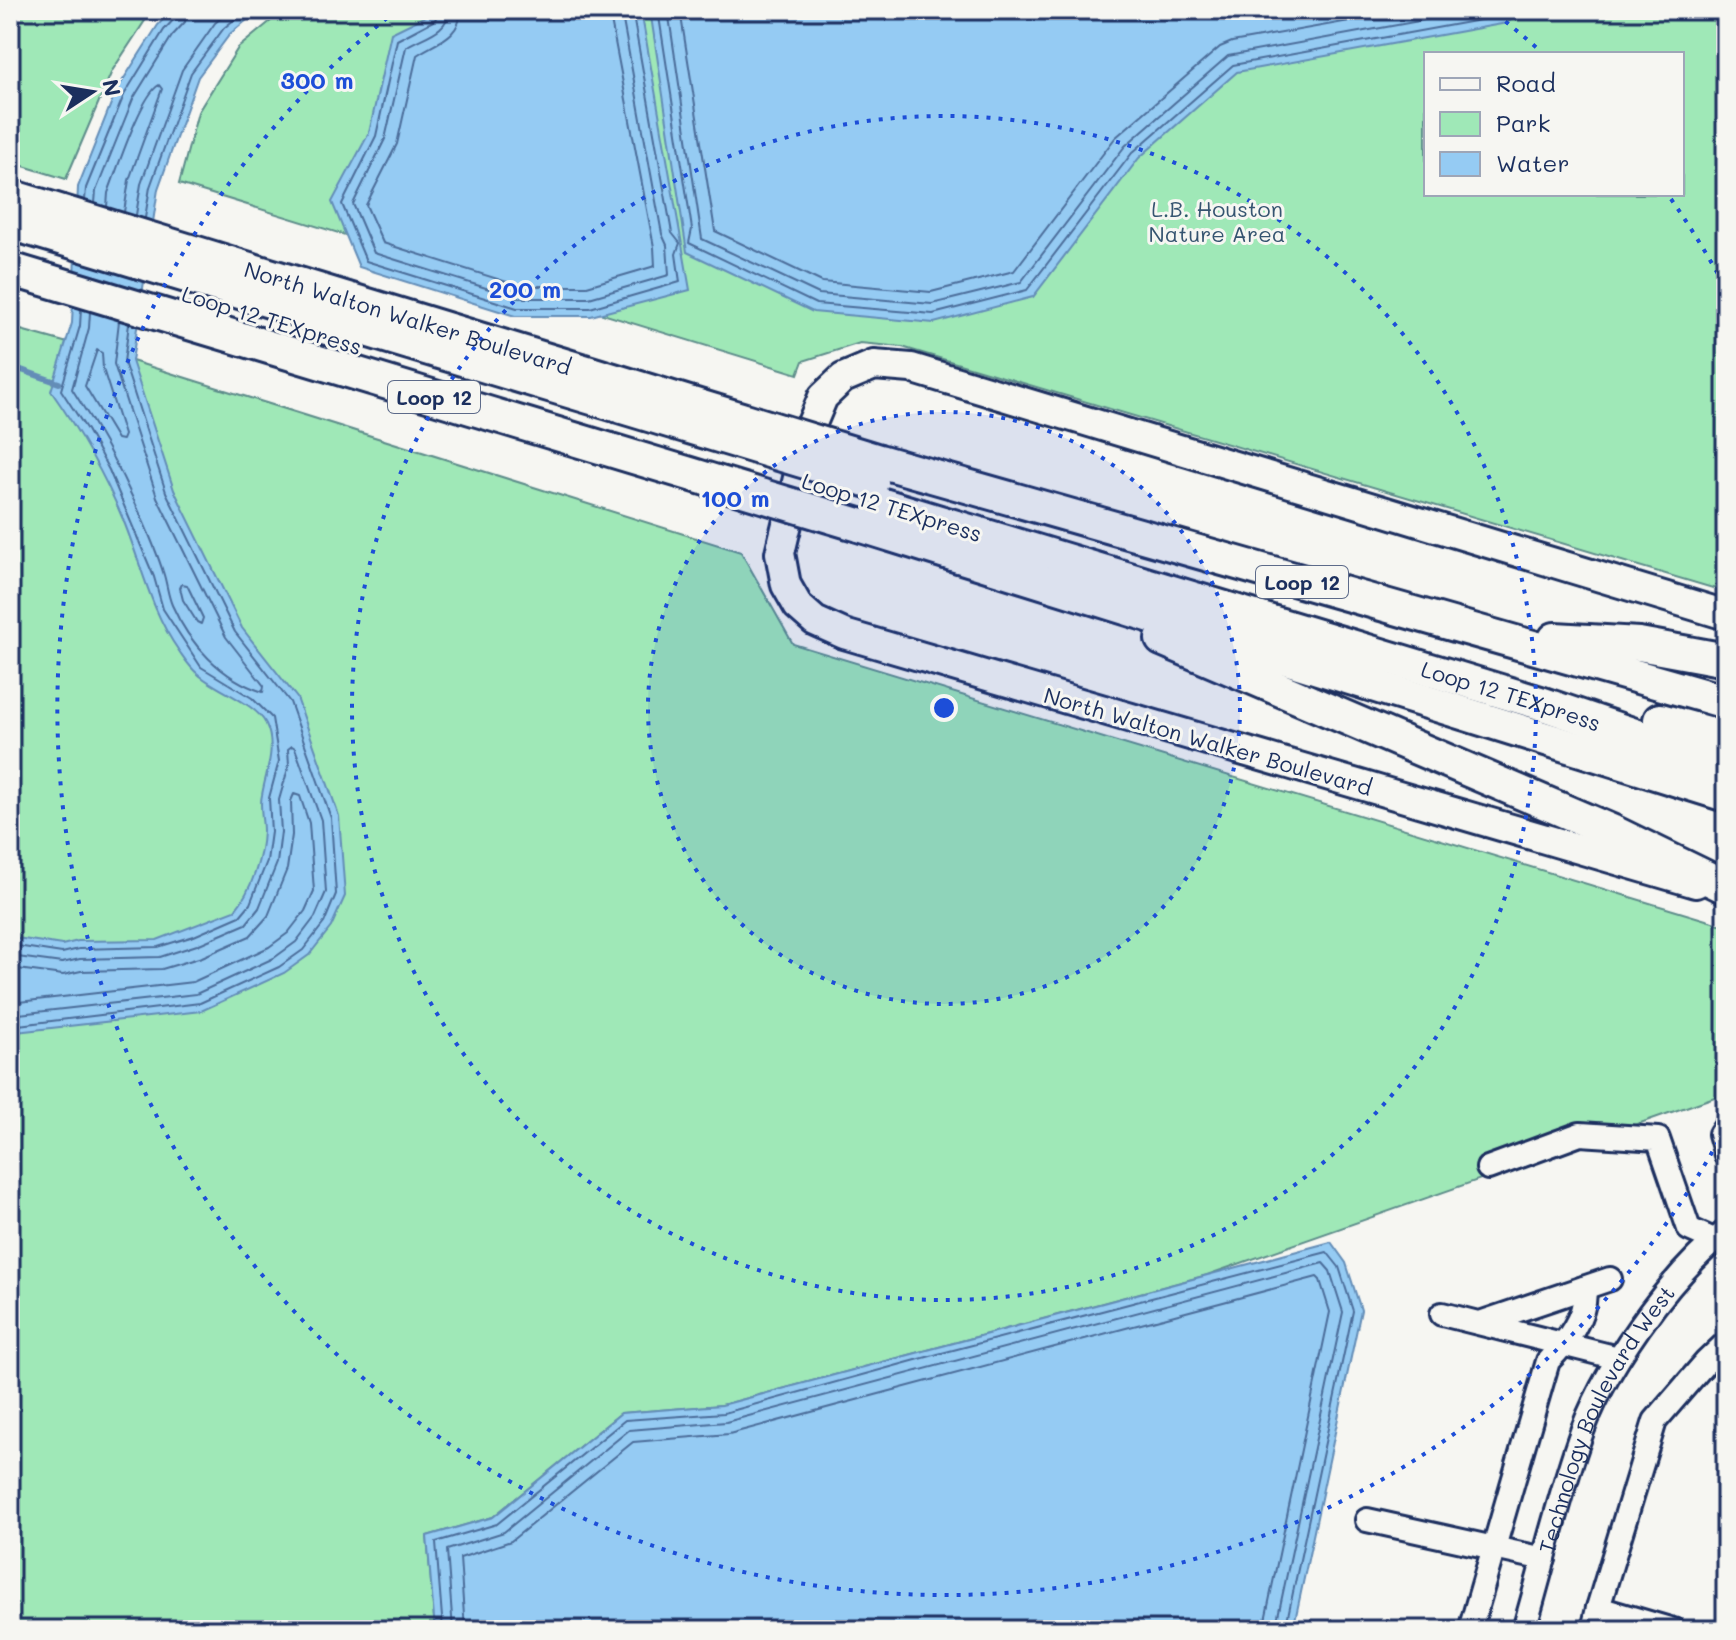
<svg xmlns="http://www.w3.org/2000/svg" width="1736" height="1640" font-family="Mali,sans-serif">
<rect width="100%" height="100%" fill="#f6f6f2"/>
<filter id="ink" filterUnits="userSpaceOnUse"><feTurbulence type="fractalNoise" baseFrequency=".0125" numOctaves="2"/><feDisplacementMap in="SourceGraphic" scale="16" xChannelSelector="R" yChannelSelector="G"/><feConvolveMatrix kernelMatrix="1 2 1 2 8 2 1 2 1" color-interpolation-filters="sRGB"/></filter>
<g filter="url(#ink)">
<!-- green -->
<path fill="#9fe8b7" stroke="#5d8c8a" stroke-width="2" fill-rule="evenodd" d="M 10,10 L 152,10 L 112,71 L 66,179 L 10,162 Z
M 284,10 L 1726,10 L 1726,592 L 902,347 L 860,343 L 803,361 L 798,374 L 179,184 L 198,112 L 238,48 ZM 1426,54 L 1682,54 L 1682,194 L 1426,194 Z
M 10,327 L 129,360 L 741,552 L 793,644 L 1726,926 L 1726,1093 L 1207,1275 L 722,1405 L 621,1413 L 493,1517 L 427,1536 L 435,1630 L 10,1630 Z"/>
<!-- water -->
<path fill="#95cbf3" stroke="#648db7" stroke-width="2" d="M 172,10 L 259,10 L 230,34 L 198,77 L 158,189 L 132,361 L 174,490 L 242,628 L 297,698 L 339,816 L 345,896 L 331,927 L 309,955 L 284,973 L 201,1011 L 16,1032 L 10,1036 L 10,937 L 62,945 L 78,941 L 157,940 L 235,910 C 252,890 262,857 263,831 C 263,819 259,806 262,795 C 266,771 277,748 266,724 C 256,703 215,690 198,674 C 190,668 184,658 179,651 C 150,610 141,562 122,517 C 103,472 79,431 51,391 L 72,323 L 78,187 L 116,91 L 158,25 Z
M 438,10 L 638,10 L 643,22 L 690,290 L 591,316 L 515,316 L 359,267 L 332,202 L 369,133 L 391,33 Z
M 650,10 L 1523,10 L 1507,23 L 1237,72 L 1139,158 L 1033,297 L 934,323 L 813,312 L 687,252 Z
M 1331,1242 L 1346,1263 L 1361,1310 L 1293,1630 L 435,1630 L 427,1536 L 493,1517 L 621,1413 L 722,1405 Z"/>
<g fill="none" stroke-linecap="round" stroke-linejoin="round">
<!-- shore -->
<path stroke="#4c6d9a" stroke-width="2" d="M 439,10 L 435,20 L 397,40 L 376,136 L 342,204 L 366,261 L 517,308 L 590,308 L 680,282 L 676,254 L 680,243 L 672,233 L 632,10
M 449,10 C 448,33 422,36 406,47 L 385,139 L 353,204 L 374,253 L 518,298 L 589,298 L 669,275 L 667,245 L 662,234 L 621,10
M 461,10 C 460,38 436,42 417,55 L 397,144 L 366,205 L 383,243 L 520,286 L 587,286 L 655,266 L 654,247 L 609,10
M 658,10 L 692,229 L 689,243 L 816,304 L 933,314 L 1027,290 L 1132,153 L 1233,65 L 1502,16 L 1511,10
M 668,10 L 702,239 L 819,294 L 932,304 L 1021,282 L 1125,146 L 1228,56 L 1479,10
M 680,10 L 715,231 L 822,282 L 931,292 L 1014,271 L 1115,138 L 1220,47 L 1232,42 L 1411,10
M 85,200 L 86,188 L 124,95 L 164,30 L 176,17 L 177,10
M 95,203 L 96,191 L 133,99 L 172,36 L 185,22 L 187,10
M 107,207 L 108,193 C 117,170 141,95 159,85 L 162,89 L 129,180 L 124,212
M 136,215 L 141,184 L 182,70 L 215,23 L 230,10
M 145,218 L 150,187 L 191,73 L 224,28 L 246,10
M 90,312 L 89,328 L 72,389 C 97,427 118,465 137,507 C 147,529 157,552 164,575 C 167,585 168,596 172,605 C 189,644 222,679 263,692 L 264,686 L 226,637 L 157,497 L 114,364 L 119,321
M 97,350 L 102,353 L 103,369 L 124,435 L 122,440 L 117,439 L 85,386 Z
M 182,584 L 187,585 L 203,618 L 201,624 L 197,622 L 183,600 L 180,588 Z
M 10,945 L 62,953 L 79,949 L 158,947 L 194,936 L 240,916 L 250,904 L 267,861 L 271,832 L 269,798 L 279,761 L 272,718 L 252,698 L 201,667 L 163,609 L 154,577 L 109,470 L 87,430 L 61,390 L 80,326 L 81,309
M 10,956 L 62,963 L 80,959 L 160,957 L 197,945 L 246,924 L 259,908 L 277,863 L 281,832 L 279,800 L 289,765 L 288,749 L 292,746 L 295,748 L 321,820 L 326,892 L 315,917 L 296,942 L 274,958 L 196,994 L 10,1015
M 10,968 L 63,975 L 81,971 L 162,969 L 202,957 L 250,936 L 268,916 L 287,869 L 292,835 L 291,801 L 294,794 L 300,796 L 309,823 L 314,891 L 305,911 L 288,933 L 269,947 L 193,982 L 10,1003
M 10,1026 L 200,1003 L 279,967 L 303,950 L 324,923 L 336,894 L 331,818 L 290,702 L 235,632 L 166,492 L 124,362 L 129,324
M 443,1630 L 436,1542 L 497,1524 L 625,1420 L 724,1413 L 938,1354 L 1327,1252 L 1339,1267 L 1353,1311 L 1285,1630
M 453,1630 L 447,1550 L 504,1532 L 629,1430 L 726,1422 L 1323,1263 L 1330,1271 L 1343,1312 L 1275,1630
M 465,1630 L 460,1558 L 511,1541 L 633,1442 L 729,1434 L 1317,1277 L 1320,1280 L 1330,1312 L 1263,1630"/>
<!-- stream -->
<path stroke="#648db7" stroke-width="6" d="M 10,366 L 59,383"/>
<defs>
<g id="minor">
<path d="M 1726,1125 L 1720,1134 L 1726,1155"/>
<path d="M 1488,1168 L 1580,1134 L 1658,1139 L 1689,1229 L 1714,1240"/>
<path d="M 1442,1314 L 1618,1358"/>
<path d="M 1480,1323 L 1610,1279"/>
<path d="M 1367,1520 L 1544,1559"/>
<path d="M 1598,1608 L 1655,1421 L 1706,1362 L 1726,1343"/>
<path d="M 1470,1630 L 1548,1361 C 1565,1344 1589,1314 1584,1288"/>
<path id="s1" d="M 1524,1630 C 1542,1568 1557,1504 1578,1443 C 1601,1372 1668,1277 1726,1231"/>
<path d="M 1593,1630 L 1598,1608 L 1673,1630"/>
</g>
<path id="major" d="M 1696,883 L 844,634 L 815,621 L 798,606 L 786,585 L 780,553 L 810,428 L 823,397 L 843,378 L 874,365 L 911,368 L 1726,615"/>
<g id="highway">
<path d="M 879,461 L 1726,702"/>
<path id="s2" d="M 870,501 L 1540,703 L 1726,766"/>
<path d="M 859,525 L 1726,795"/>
<path d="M 1162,639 L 1611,831 L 1726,887"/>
<path d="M 1555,639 L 1639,644 L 1726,660"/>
<path d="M 1660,720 L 1726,738"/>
</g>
</defs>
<!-- minor casing -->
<use href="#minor" stroke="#1b2f5e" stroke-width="28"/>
<!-- major casing -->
<use href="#major" stroke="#1b2f5e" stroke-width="34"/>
<!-- highway casing -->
<use href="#highway" stroke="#1b2f5e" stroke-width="38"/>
<!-- minor -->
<use href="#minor" stroke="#f6f6f2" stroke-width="22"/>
<!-- major -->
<use href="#major" stroke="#f6f6f2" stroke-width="28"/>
<!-- highway -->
<use href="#highway" stroke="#f6f6f2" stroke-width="32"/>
<defs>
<g id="highway-bridge">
<path id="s3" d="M 10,196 L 879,461"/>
<path d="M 10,223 L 872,482"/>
<path d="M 10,269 L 859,525"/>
</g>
</defs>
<!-- highway-bridge casing -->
<use href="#highway-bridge" stroke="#1b2f5e" stroke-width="38" stroke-linecap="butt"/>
<!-- highway-bridge -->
<use href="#highway-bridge" stroke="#f6f6f2" stroke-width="32"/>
</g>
</g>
<!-- distance rings -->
<circle cx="944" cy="708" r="296" fill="#1d4ed8" fill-opacity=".12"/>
<g fill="none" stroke="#1d4ed8" stroke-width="4" stroke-dasharray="4 8">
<circle cx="944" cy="708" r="296"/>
<circle cx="944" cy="708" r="592"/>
<path d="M1724 1131A887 887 0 1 1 392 14M1496 14A887 887 0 0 1 1538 49M1671 199A887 887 0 0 1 1724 285"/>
</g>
<g text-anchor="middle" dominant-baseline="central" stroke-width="6" stroke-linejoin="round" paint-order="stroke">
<!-- shield labels -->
<g fill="#f6f6f2" stroke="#5d6b8a" stroke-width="2">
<rect x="388" y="381" width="92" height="32" rx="6"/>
<rect x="1256" y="566" width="92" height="32" rx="6"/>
</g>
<g font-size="20" font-weight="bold" fill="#1b2f5e">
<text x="434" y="397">Loop 12</text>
<text x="1302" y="582">Loop 12</text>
</g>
<!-- park labels -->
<g font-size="22" fill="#355470" stroke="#f6f6f2">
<text x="1217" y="208">L.B. Houston<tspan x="1217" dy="25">Nature Area</tspan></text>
</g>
<!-- street labels -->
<g font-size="22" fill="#1b2f5e" stroke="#f6f6f2">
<text stroke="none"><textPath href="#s3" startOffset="416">North Walton Walker Boulevard</textPath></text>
<text transform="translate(272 320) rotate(17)">Loop 12 TEXpress</text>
<text transform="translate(892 507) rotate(17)">Loop 12 TEXpress</text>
<text stroke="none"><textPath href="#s2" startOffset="670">Loop 12 TEXpress</textPath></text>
<text transform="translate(1208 741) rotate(16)">North Walton Walker Boulevard</text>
<text stroke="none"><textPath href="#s1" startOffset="228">Technology Boulevard West</textPath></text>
</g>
</g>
<circle cx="944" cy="708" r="12" fill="#1d4ed8" stroke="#f6f6f2" stroke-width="4"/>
<g font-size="24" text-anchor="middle" font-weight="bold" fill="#1d4ed8" stroke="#f6f6f2" stroke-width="6" stroke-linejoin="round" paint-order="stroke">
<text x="317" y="89">300 m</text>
<text x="525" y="298">200 m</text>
<text x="735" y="507">100 m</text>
</g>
<!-- margin -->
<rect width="1736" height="1640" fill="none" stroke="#f6f6f2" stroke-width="40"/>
<rect x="20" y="20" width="1696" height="1600" fill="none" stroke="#1b2f5e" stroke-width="3" filter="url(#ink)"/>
<!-- legend -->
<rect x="1424" y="52" width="260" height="144" fill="#f6f6f2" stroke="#9ea6b7" stroke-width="2"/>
<rect x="1440" y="78" width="40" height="12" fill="#f6f6f2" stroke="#9ea6b7" stroke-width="2"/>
<text x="1496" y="92" font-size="24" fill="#1b2f5e">Road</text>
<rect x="1440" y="112" width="40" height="24" fill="#9fe8b7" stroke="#9ea6b7" stroke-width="2"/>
<text x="1496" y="132" font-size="24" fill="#1b2f5e">Park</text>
<rect x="1440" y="152" width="40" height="24" fill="#95cbf3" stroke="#9ea6b7" stroke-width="2"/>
<text x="1496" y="172" font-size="24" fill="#1b2f5e">Water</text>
<!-- north arrow -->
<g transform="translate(92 92) rotate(78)" stroke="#f6f6f2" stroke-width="6" paint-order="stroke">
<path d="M0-6L14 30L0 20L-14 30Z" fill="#1b2f5e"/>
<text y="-12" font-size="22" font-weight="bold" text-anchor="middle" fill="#1b2f5e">N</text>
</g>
</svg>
